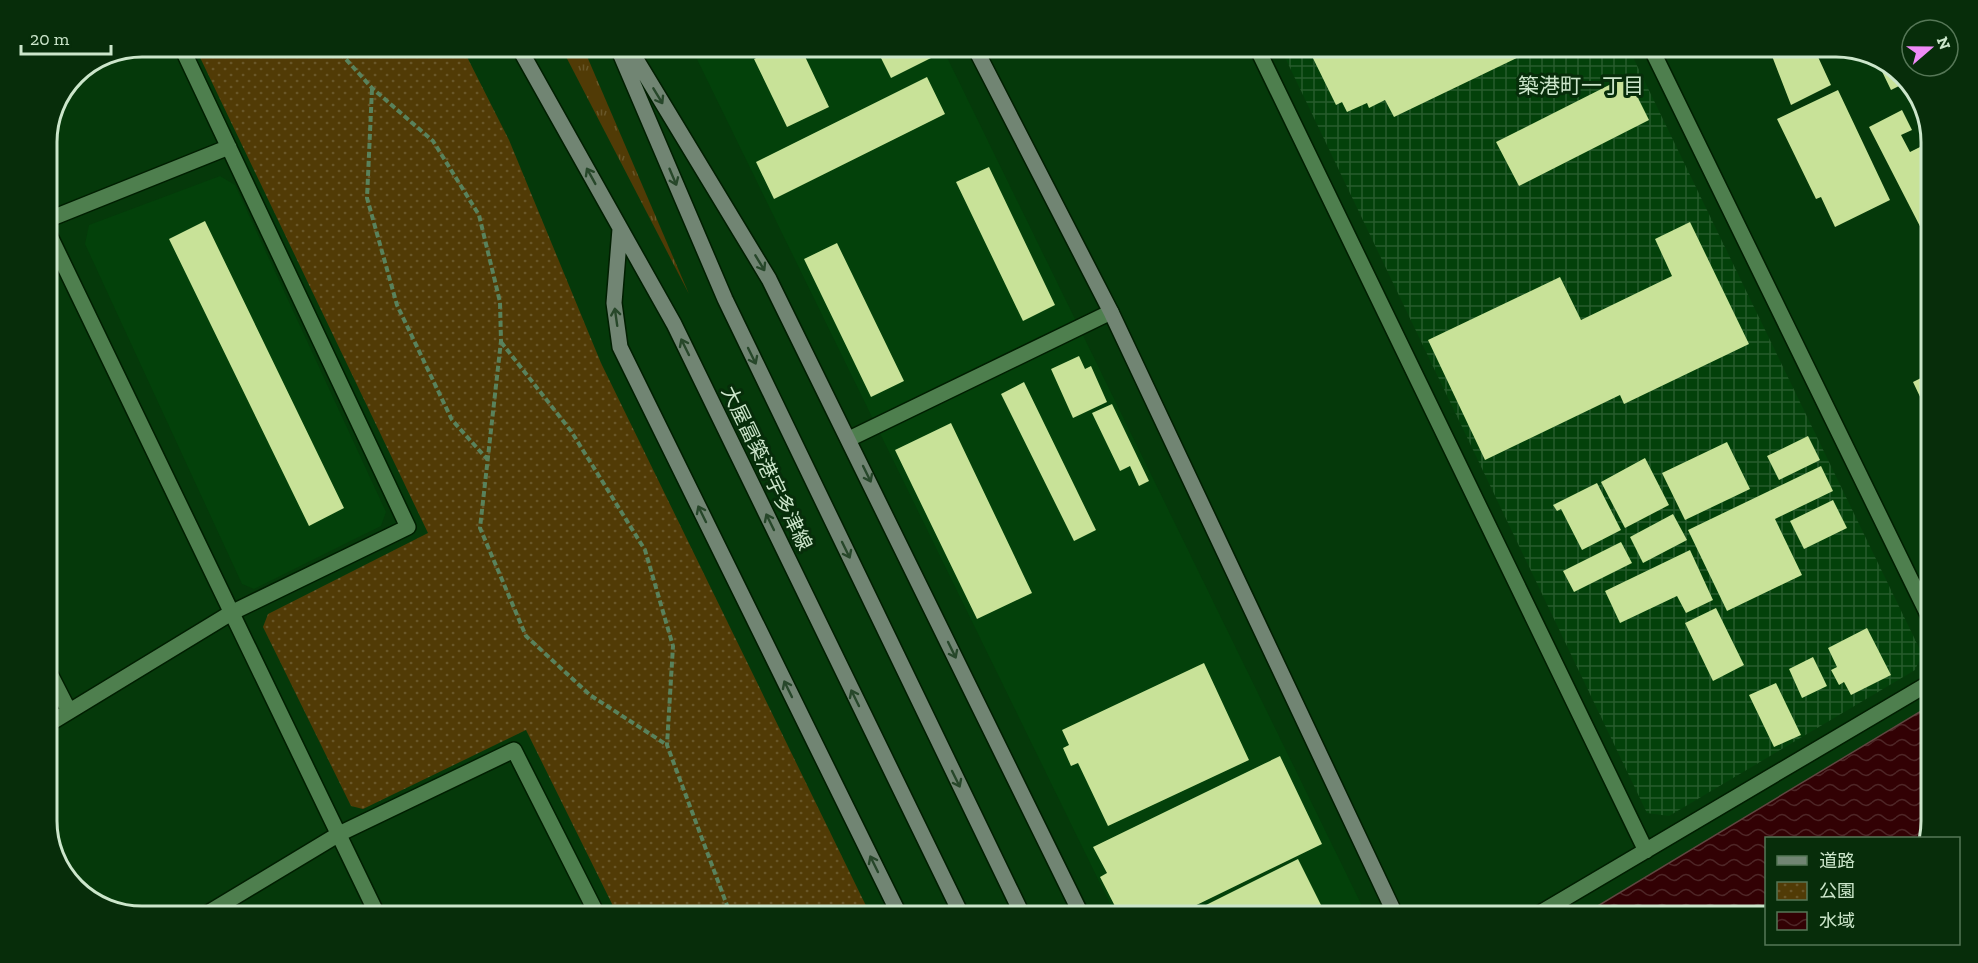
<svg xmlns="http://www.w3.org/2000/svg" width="1978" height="963" font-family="'Zilla Slab','Noto Sans JP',serif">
<defs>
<pattern id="industrial-grid" width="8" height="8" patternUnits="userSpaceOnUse" patternTransform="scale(1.5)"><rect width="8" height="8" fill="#03410a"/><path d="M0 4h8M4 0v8" fill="none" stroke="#275c2c"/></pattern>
<pattern id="grass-tufts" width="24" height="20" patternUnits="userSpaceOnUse" patternTransform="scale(1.5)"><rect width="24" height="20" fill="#513b06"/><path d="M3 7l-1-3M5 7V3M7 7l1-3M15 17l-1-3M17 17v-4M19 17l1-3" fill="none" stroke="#695729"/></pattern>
<pattern id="park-dots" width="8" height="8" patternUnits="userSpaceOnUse" patternTransform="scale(1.5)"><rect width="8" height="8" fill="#513b06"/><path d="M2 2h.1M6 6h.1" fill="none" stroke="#695729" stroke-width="1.8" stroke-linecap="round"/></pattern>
<pattern id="water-waves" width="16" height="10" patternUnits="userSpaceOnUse" patternTransform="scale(1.5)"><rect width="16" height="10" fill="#320104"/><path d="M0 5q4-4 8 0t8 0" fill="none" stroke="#4e2627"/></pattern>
</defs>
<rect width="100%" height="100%" fill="#05390a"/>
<!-- built -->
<path fill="#03410a" d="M 691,47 L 942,47 L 1367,916 L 1116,916 Z
M 220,176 L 235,185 L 386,512 L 381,526 L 254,589 L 242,584 L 85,244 L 89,225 Z"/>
<!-- industrial -->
<path fill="url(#industrial-grid)" d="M 1280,47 L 1628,47 L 1922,654 L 1915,670 L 1669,816 L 1647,813 Z"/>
<!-- grass -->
<path fill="url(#grass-tufts)" d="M 561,47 L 583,47 L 689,294 Z"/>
<!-- park -->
<path fill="url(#park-dots)" d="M 195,47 L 462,47 L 509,140 L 601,363 L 871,916 L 618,916 L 526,730 L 363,809 L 351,806 L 263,627 L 268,614 L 428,533 Z"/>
<!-- water -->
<path fill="url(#water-waves)" stroke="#604640" stroke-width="1.5" d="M 1931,705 L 1931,821 L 1927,838 L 1766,838 L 1766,916 L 1581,916 Z"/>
<!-- building -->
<path fill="#c8e298" d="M 780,46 L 800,46 L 829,107 L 787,127 L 754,59 Z
M 875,46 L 928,46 L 933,57 L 891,78 Z
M 1307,46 L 1519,46 L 1523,55 L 1394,117 L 1385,100 L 1369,108 L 1367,103 L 1347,112 L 1342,102 L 1336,105 Z
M 1761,46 L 1813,46 L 1831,85 L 1791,105 L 1772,56 L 1767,58 Z
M 1874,55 L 1878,56 L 1907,82 L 1891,90 Z
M 1627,76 L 1649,120 L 1519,186 L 1496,142 Z
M 927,77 L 945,114 L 774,199 L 756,162 Z
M 1838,90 L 1890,200 L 1835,227 L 1821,197 L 1816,199 L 1777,119 Z
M 1902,110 L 1912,130 L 1901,135 L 1910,152 L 1920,147 L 1931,169 L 1931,238 L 1927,240 L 1869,127 Z
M 989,167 L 1055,305 L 1023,321 L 956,182 Z
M 205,221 L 344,508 L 309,526 L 169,239 Z
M 1690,222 L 1749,344 L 1624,404 L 1620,395 L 1485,460 L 1428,340 L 1560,277 L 1581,320 L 1672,276 L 1655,239 Z
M 837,243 L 904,381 L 871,397 L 804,259 Z
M 1079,356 L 1085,369 L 1091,366 L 1107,402 L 1073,418 L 1051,369 Z
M 1931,373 L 1931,420 L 1913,382 Z
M 1024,382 L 1096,530 L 1074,541 L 1001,394 Z
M 1112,404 L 1149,481 L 1139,486 L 1130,466 L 1120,471 L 1092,413 Z
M 951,423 L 1032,593 L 977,619 L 895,450 Z
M 1808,436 L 1820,460 L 1779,480 L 1767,456 Z
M 1727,442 L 1750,489 L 1685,520 L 1662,473 Z
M 1645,458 L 1669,505 L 1625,528 L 1601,482 Z
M 1821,466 L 1833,491 L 1775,519 L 1802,575 L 1727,611 L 1688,530 Z
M 1597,483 L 1621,530 L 1582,550 L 1561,509 L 1557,511 L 1553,505 Z
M 1833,500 L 1847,528 L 1804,549 L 1790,521 Z
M 1673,514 L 1687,540 L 1643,563 L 1630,537 Z
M 1621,542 L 1632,563 L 1574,592 L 1563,571 Z
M 1690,550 L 1713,600 L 1686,613 L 1677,596 L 1620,623 L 1605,591 Z
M 1716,608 L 1744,665 L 1713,681 L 1685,623 Z
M 1867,628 L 1891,675 L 1851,695 L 1844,682 L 1839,685 L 1831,670 L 1837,667 L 1828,648 Z
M 1813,657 L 1827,686 L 1802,698 L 1789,669 Z
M 1204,663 L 1249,760 L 1108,826 L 1078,763 L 1071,766 L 1063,748 L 1069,745 L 1062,730 Z
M 1776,683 L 1801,735 L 1774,747 L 1749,695 Z
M 1280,756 L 1322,844 L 1174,916 L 1120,916 L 1100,877 L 1107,873 L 1093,847 Z
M 1298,859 L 1323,909 L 1307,916 L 1184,916 Z"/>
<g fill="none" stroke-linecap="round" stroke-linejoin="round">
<defs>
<path id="street" d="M 1256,46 L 1646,851
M 1650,46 L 1931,621
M 47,220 L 229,147
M 47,230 L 378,916
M 849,439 L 1111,312
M 47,668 L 69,711
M 47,725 L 231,613 L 408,527 L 181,46
M 203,916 L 339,834 L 514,750 L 598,916
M 1535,916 L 1931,682"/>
<path id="secondary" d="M 518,46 L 674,324 L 962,916
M 617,46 L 725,299 L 1023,916
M 628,46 L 769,279 L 1082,916
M 974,46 L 1111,312 L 1396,916
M 620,229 L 614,303 L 620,347 L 900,916"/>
</defs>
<!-- street casing -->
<use href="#street" stroke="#001e00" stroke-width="18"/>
<!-- secondary casing -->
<use href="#secondary" stroke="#001e00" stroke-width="18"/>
<!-- path -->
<path stroke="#59825c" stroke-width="4" stroke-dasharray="6 3" stroke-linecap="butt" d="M 334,46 L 372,88 L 433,141 L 479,215 L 500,302 L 501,341 L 480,528 L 526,636 L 590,695 L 667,745
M 372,89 L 367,198 L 397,305 L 452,420 L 487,459
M 501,342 L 571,431 L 645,550 L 673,646 L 667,745 L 731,916"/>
<!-- street -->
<use href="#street" stroke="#4e7f4e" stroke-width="15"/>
<!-- secondary -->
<use href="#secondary" stroke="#718573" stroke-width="15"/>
</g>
<!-- one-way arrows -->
<defs><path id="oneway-shaft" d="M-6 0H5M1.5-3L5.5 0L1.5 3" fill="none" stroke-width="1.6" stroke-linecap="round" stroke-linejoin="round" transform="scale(1.5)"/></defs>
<g stroke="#27472a">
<use href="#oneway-shaft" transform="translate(658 96) rotate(59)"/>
<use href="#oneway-shaft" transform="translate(591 176) rotate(-119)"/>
<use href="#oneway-shaft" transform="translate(673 177) rotate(67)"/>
<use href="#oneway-shaft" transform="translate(760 263) rotate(59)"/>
<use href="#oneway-shaft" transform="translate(616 317) rotate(-98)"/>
<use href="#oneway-shaft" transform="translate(685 347) rotate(-116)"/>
<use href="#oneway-shaft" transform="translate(752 356) rotate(64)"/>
<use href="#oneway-shaft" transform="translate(867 474) rotate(64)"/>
<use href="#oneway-shaft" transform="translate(702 514) rotate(-116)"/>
<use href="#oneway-shaft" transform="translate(770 522) rotate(-116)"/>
<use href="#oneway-shaft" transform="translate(846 550) rotate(64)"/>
<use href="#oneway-shaft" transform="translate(952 650) rotate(64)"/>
<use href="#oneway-shaft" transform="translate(788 689) rotate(-116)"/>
<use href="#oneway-shaft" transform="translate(855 698) rotate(-116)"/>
<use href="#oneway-shaft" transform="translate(956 779) rotate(64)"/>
<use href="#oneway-shaft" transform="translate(874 864) rotate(-116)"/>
</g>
<g text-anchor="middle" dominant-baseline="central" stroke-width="6" stroke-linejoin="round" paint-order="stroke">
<!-- street labels -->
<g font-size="20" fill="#cce6cb" stroke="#072d0a">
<text transform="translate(767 468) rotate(64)">大屋冨築港宇多津線</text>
</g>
<!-- neighbourhood labels -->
<g font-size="21" fill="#cce6cb" stroke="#072d0a">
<text x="1581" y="85">築港町一丁目</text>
</g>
</g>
<!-- crop -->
<path d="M0 0H1978V963H0ZM142 57H1836A85 85 0 0 1 1921 142V821A85 85 0 0 1 1836 906H142A85 85 0 0 1 57 821V142A85 85 0 0 1 142 57Z" fill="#072d0a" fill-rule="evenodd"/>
<path fill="none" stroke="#cce6cb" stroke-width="3" d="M142 57H1836A85 85 0 0 1 1921 142V821A85 85 0 0 1 1836 906H142A85 85 0 0 1 57 821V142A85 85 0 0 1 142 57Z"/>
<!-- legend -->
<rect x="1765" y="837" width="195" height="108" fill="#072d0a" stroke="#567757" stroke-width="1.5"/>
<rect x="1777" y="856" width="30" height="9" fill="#718573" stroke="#567757" stroke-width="1.5"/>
<text x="1819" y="867" font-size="18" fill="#cce6cb">道路</text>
<rect x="1777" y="882" width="30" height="18" fill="url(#park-dots)" stroke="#567757" stroke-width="1.5"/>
<text x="1819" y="897" font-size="18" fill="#cce6cb">公園</text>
<rect x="1777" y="912" width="30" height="18" fill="url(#water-waves)" stroke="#567757" stroke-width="1.5"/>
<text x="1819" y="927" font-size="18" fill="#cce6cb">水域</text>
<!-- north arrow -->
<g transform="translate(1930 48) rotate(70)"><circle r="28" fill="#072d0a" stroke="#567757" stroke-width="1.5"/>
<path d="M0-4.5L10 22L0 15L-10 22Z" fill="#ef8bf7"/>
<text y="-9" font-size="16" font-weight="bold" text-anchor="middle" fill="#cce6cb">N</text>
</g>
<!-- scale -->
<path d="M21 45v9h90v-9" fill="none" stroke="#cce6cb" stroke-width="3"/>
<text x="30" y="45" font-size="18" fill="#cce6cb" stroke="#072d0a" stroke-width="4.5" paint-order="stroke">20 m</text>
</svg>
